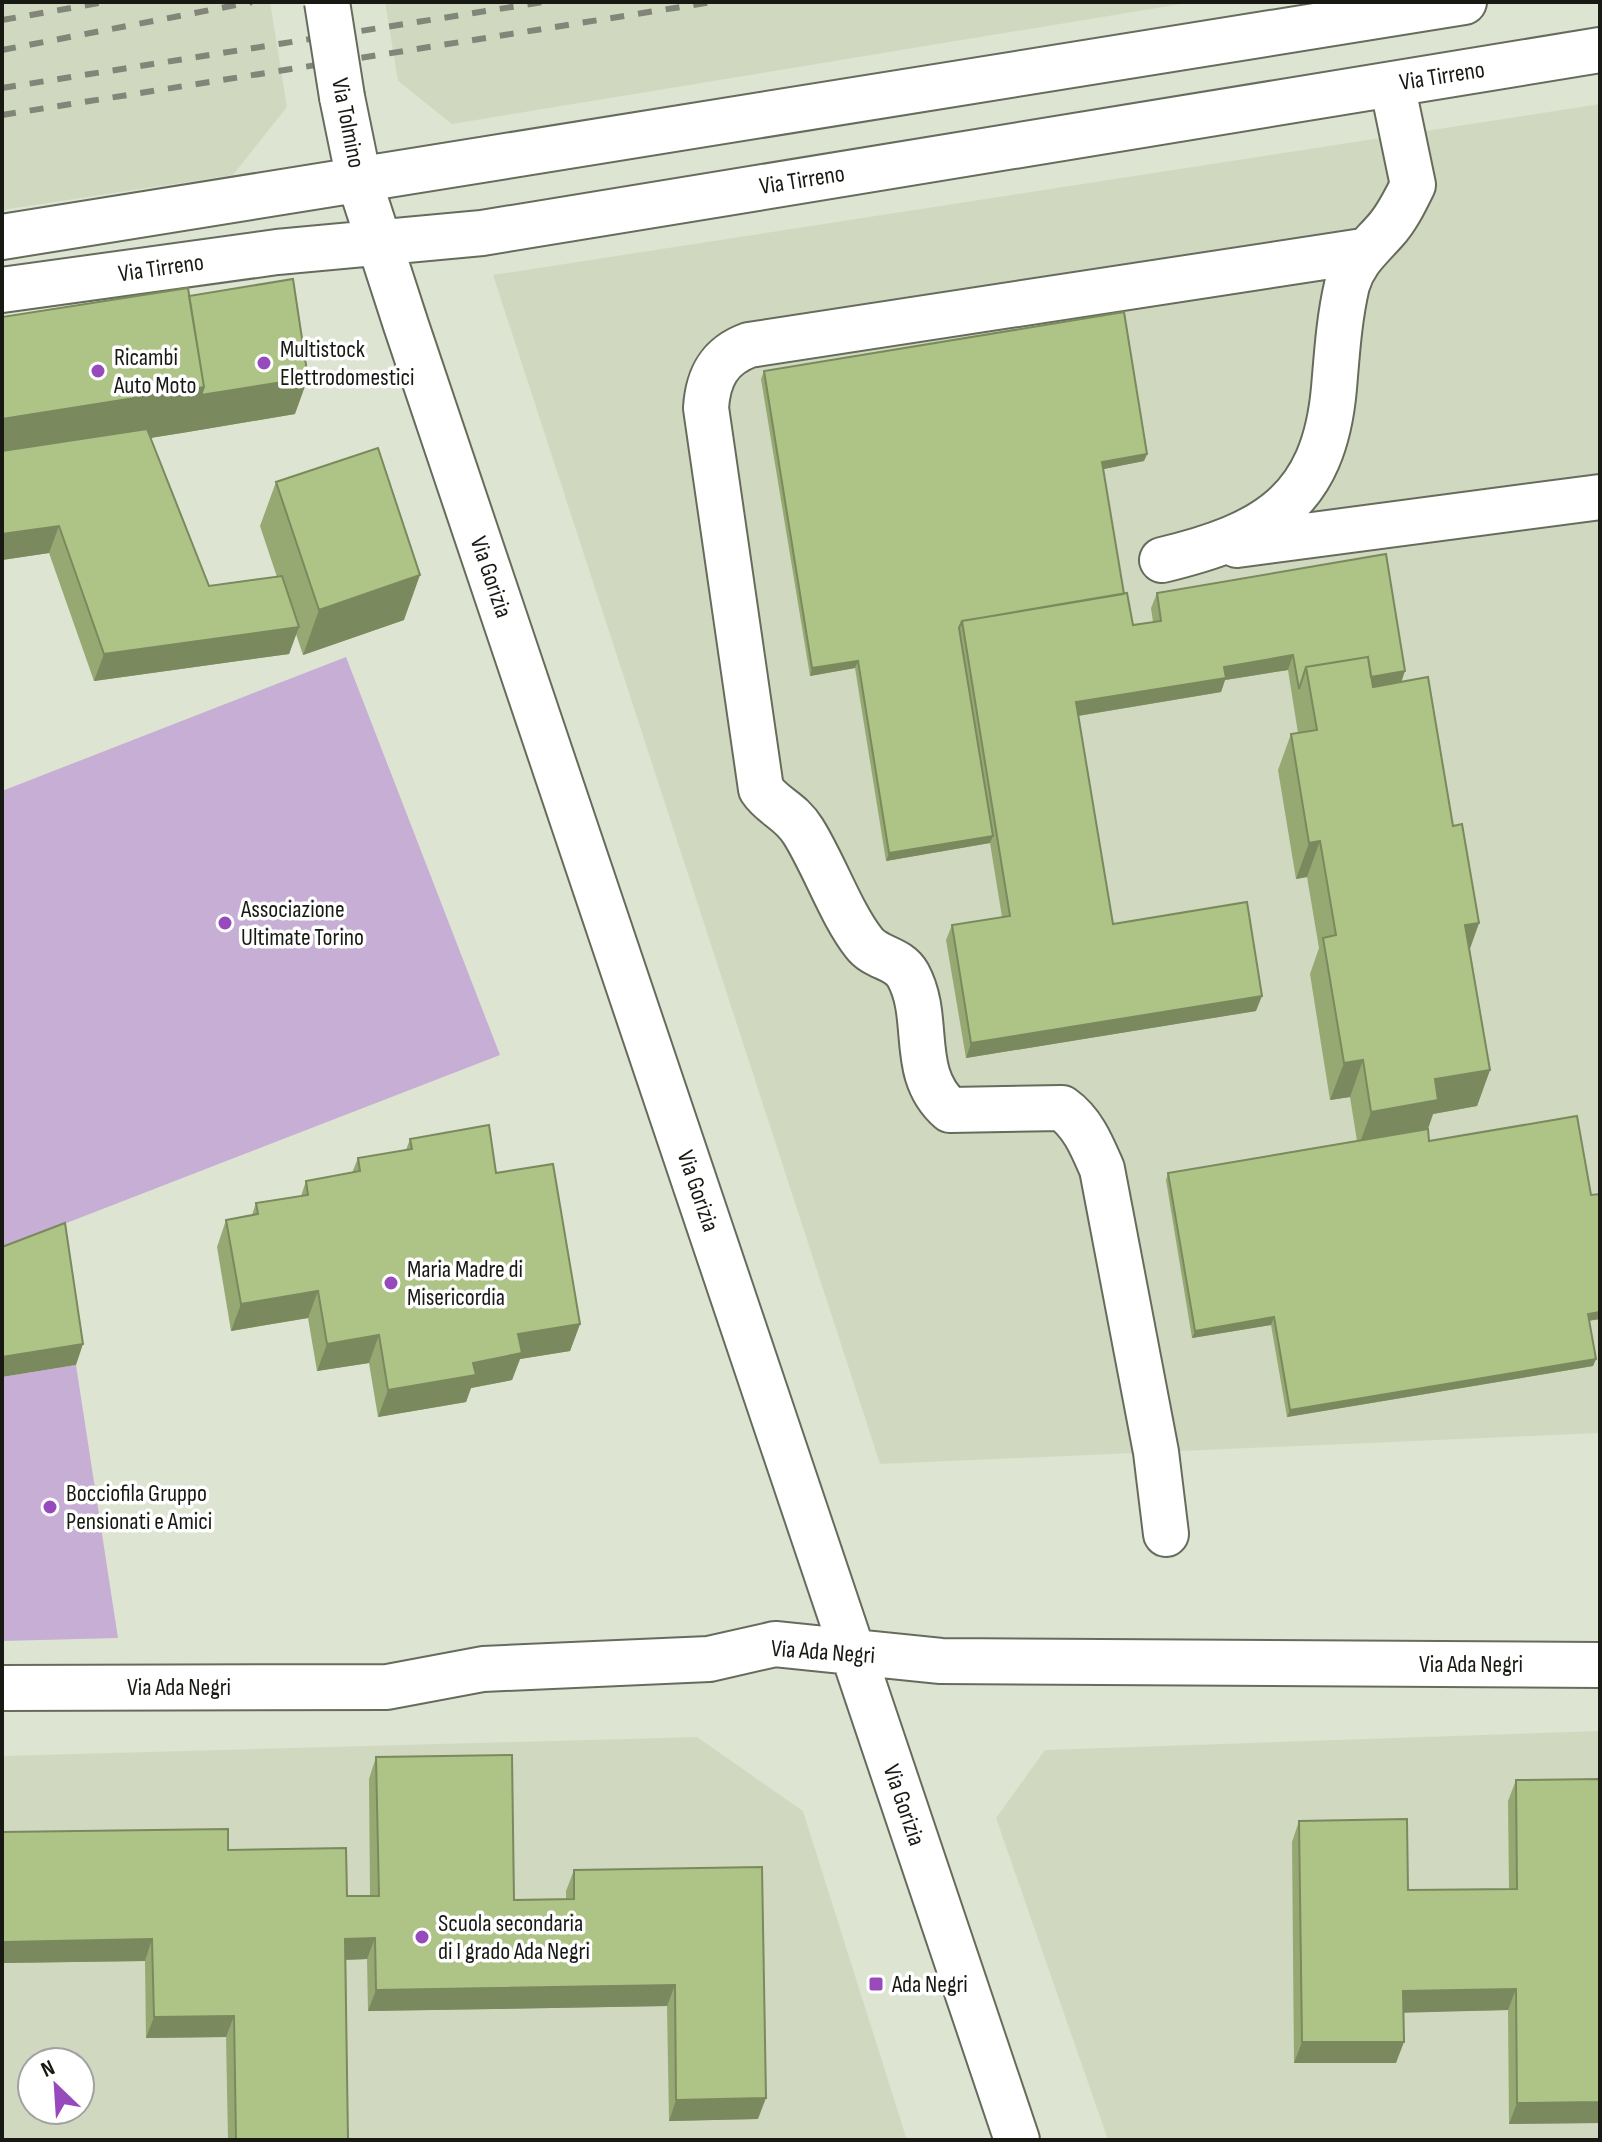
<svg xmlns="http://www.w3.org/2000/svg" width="1602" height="2142" font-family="'Sofia Sans Condensed',sans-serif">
<rect width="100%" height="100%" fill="#dee4d2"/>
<!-- built -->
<path fill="#d0d9c0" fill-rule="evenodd" d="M 2,2 L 270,2 L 287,107 L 233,175 L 2,210 Z
M 385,2 L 1193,2 L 452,124 L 398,81 Z
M 1600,104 L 1600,1433 L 880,1464 L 493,275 Z
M 1600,1731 L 1600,2140 L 1108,2140 L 996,1818 L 1045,1750 Z
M 697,1737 L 803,1811 L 907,2140 L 2,2140 L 2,1756 ZM 32,2062 L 80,2062 L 80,2110 L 32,2110 Z"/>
<!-- green -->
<path fill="#c7aed5" d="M 346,657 L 500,1055 L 2,1248 L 2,791 Z
M 76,1365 L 118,1638 L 2,1641 L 2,1377 Z"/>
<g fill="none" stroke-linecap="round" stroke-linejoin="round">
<defs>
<path id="minor" d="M 342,97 L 359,180 L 406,325 L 1017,2140
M 2,237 L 1464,2
M 2,290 L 277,252 L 482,233 L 1600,50
M 1237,545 L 1600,497
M 1162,560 C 1266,535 1324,502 1334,388 C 1337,353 1339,319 1347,285 C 1354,261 1369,249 1385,231 C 1397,218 1405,201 1413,185 L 1392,84
M 1166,1534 L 1156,1452 L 1102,1169 C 1092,1146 1083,1123 1062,1108 L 950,1110 C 908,1073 932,1019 908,975 C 898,957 876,959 864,943 C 841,914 824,864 803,831 C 790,810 773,807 761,789 L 706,408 C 708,377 719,356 749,345 L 1363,251
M 2,1688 L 387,1687 L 483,1669 L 709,1659 L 775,1644 L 941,1661 L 1600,1665"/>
</defs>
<!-- minor casing -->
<use href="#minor" stroke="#666c5c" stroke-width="48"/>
<!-- minor -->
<use href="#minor" stroke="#fff" stroke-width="44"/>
<!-- rail -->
<path stroke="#828679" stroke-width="6" stroke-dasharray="14 14" stroke-linecap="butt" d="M 2,20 L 105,2
M 2,50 L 252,2
M 2,88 L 543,2
M 2,115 L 712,2"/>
<defs>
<path id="minor-bridge" d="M 327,2 L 342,97"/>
</defs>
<!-- minor-bridge casing -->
<use href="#minor-bridge" stroke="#666c5c" stroke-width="48" stroke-linecap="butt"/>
<!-- minor-bridge -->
<use href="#minor-bridge" stroke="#fff" stroke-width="44"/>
</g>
<!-- wall -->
<path fill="#96a973" d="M 189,296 L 295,414 L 151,438 L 209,586 L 277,577 L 260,526 L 276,482 L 404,620 L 303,655 L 296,634 L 289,654 L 94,681 L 49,553 L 2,560 Z
M 764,371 L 1147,454 L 1144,461 L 1103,469 L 1124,594 L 1133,625 L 1153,622 L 1151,608 L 1157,593 L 1402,682 L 1453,826 L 1479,923 L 1470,949 L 1490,1070 L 1477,1106 L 1433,1114 L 1428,1129 L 1429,1141 L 1591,1195 L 1600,1194 L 1600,1319 L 1589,1321 L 1596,1359 L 1593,1366 L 1287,1417 L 1271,1325 L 1192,1338 L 1166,1180 L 1168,1173 L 1357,1141 L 1350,1097 L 1330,1100 L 1310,974 L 1319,948 L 1307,877 L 1296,879 L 1278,770 L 1291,734 L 1298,733 L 1288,670 L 1225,680 L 1221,692 L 1078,716 L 1113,924 L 1256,1011 L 966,1058 L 946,940 L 952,925 L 1002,917 L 990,843 L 886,861 L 855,668 L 810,676 L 761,379 Z
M 410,1139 L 496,1173 L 580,1324 L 570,1351 L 520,1359 L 512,1380 L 471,1388 L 466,1402 L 378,1417 L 369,1363 L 317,1371 L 308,1318 L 231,1331 L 217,1247 L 226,1220 L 252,1215 L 256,1203 L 301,1196 L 306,1181 L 352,1173 L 358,1158 L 406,1150 Z
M 376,1757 L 514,1900 L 566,1899 L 566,1891 L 574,1870 L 762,1867 L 758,2119 L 669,2121 L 667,2006 L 368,2011 L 367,1959 L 346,1960 L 348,2140 L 228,2140 L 226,2037 L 146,2038 L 145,1961 L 2,1963 L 2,1832 L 228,1850 L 347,1896 L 370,1896 L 369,1779 Z
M 1600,1779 L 1600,2123 L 1509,2124 L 1508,2010 L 1403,2012 L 1396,2063 L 1294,2063 L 1292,1842 L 1299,1821 L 1408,1890 L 1509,1890 L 1508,1801 L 1516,1780 Z"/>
<!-- shaded-wall -->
<path fill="#7a895e" d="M 308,378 L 295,414 L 188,432 L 201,395 Z
M 204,387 L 188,432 L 2,461 L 2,419 Z
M 1147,454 L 1144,461 L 1099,470 L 1102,462 Z
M 59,526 L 49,553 L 2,560 L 2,534 Z
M 420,575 L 404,620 L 303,655 L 319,610 Z
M 299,627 L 289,654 L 94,681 L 104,654 Z
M 1293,655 L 1288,670 L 1225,680 L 1221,692 L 1071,717 L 1076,702 L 1224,667 Z
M 858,661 L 855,668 L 810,676 L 812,668 Z
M 1405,671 L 1400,686 L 1310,687 Z
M 993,836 L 990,843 L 886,861 L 889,853 Z
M 1320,841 L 1307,877 L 1296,879 L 1309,843 Z
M 1479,923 L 1466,959 L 1465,925 Z
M 1262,996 L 1256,1011 L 966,1058 L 971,1043 Z
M 1363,1060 L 1350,1097 L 1330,1100 L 1344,1063 Z
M 1490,1070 L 1477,1106 L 1433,1114 L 1425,1137 L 1358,1148 L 1371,1112 L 1435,1079 Z
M 318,1291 L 308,1318 L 231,1331 L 241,1304 Z
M 1600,1312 L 1600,1319 L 1585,1321 L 1588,1314 Z
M 1274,1317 L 1271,1325 L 1192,1338 L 1195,1331 Z
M 580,1324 L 570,1351 L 520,1359 L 512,1380 L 471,1388 L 466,1402 L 378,1417 L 388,1390 L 473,1363 L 518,1334 Z
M 379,1335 L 369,1363 L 317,1371 L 327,1344 Z
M 83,1344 L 76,1365 L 2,1377 L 2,1357 Z
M 1596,1359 L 1593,1366 L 1287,1417 L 1290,1410 Z
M 375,1938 L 367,1959 L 338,1960 L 345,1939 Z
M 152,1939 L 145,1961 L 2,1963 L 2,1946 L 3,1942 Z
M 675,1985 L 667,2006 L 368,2011 L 376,1990 Z
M 1516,1989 L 1508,2010 L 1395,2013 L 1403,1991 Z
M 234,2016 L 226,2037 L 146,2038 L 154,2017 Z
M 1302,2042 L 1404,2042 L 1396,2063 L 1294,2063 Z
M 766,2098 L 758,2119 L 669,2121 L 676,2100 Z
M 1600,2102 L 1600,2123 L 1509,2124 L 1517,2103 Z"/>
<!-- building -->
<path fill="#aec486" stroke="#7a895e" stroke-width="2" d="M 293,279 L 308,378 L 201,395 L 204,387 L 189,296 Z
M 188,288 L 204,387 L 2,419 L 2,317 Z
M 1124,312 L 1147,454 L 1102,462 L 1124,594 L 962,621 L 959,628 L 993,836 L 889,853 L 858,661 L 812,668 L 764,371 Z
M 147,429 L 209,586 L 282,576 L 299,627 L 104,654 L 59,526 L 2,534 L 2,451 Z
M 378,448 L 420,575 L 319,610 L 276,482 Z
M 1386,554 L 1405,671 L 1371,677 L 1368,657 L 1306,667 L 1299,689 L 1293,655 L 1224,667 L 1226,678 L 1076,702 L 1113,924 L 1247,902 L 1262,996 L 971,1043 L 952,925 L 1010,916 L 962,621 L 1127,593 L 1133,625 L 1161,621 L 1157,593 Z
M 1368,657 L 1373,687 L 1428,677 L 1453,826 L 1462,824 L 1479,923 L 1465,925 L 1490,1070 L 1435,1079 L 1438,1100 L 1371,1112 L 1363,1060 L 1344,1063 L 1323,938 L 1336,935 L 1320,841 L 1309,843 L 1291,734 L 1317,730 L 1306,667 Z
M 1577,1116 L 1591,1195 L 1600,1194 L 1600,1312 L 1588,1314 L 1596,1359 L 1290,1410 L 1274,1317 L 1195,1331 L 1168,1173 L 1428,1129 L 1429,1141 Z
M 489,1125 L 496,1173 L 553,1164 L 580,1324 L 518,1334 L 522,1353 L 473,1363 L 476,1375 L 388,1390 L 379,1335 L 327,1344 L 318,1291 L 241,1304 L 226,1220 L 258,1214 L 256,1203 L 308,1195 L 306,1181 L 360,1171 L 358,1158 L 412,1149 L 410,1139 Z
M 65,1223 L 83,1344 L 2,1357 L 2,1247 Z
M 512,1755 L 514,1900 L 574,1899 L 574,1870 L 762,1867 L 766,2098 L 676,2100 L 675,1985 L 376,1990 L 375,1938 L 345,1939 L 348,2140 L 236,2140 L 234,2016 L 154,2017 L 152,1939 L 3,1942 L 2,1832 L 228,1829 L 228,1850 L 346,1848 L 347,1896 L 379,1896 L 376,1757 Z
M 1600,1779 L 1600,2102 L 1517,2103 L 1516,1989 L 1403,1991 L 1404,2042 L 1302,2042 L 1299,1821 L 1407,1819 L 1408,1890 L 1517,1889 L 1516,1780 Z"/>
<!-- markers -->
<g fill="#974abc" stroke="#fff" stroke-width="3">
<circle cx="264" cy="363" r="8"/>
<circle cx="98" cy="371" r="8"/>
<circle cx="225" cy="923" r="8"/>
<circle cx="391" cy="1283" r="8"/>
<circle cx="50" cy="1507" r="8"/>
<circle cx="422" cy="1937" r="8"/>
<rect x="868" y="1976" width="16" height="16" rx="4"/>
</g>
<g text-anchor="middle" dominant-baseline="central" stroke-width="7" stroke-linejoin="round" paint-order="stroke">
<!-- street labels -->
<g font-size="24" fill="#171912" stroke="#fff">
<text transform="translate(1442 76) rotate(-9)">Via Tirreno</text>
<text transform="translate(348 123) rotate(79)">Via Tolmino</text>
<text transform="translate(802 180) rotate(-9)">Via Tirreno</text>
<text transform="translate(161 268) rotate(-8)">Via Tirreno</text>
<text transform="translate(491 577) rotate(71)">Via Gorizia</text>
<text transform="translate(698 1191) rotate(71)">Via Gorizia</text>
<text transform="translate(823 1652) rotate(4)">Via Ada Negri</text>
<text x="1471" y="1664">Via Ada Negri</text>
<text x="179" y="1687">Via Ada Negri</text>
<text transform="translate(904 1805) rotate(71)">Via Gorizia</text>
</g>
<!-- poi labels -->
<g font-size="24" fill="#171912" stroke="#fff" text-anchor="start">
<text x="280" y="349">Multistock<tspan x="280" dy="28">Elettrodomestici</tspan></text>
<text x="114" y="357">Ricambi<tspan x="114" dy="28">Auto Moto</tspan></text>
<text x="241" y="909">Associazione<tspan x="241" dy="28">Ultimate Torino</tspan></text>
<text x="407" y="1269">Maria Madre di<tspan x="407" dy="28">Misericordia</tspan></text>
<text x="66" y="1493">Bocciofila Gruppo<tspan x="66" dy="28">Pensionati e Amici</tspan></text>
<text x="438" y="1923">Scuola secondaria<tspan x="438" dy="28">di I grado Ada Negri</tspan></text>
<text x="892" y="1984">Ada Negri</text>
</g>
</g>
<!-- border -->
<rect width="1602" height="2142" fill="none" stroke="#171912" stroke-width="8"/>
<!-- north arrow -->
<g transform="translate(56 2086) rotate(335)"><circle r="38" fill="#ffffff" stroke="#a2a3a0" stroke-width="2"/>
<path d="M0-6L14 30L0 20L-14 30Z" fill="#974abc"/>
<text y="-12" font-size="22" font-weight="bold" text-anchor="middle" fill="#171912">N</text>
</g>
</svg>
